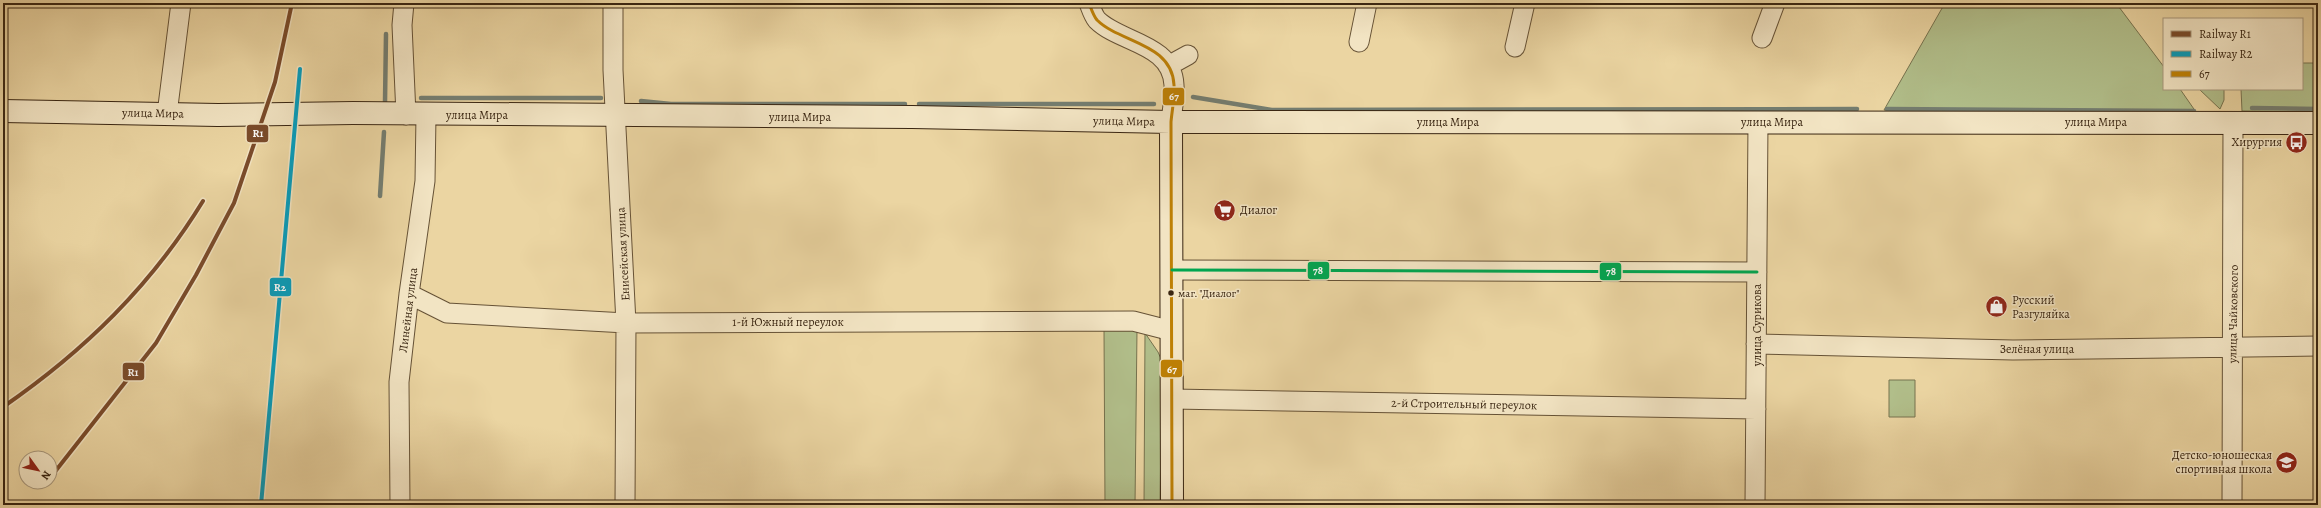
<svg xmlns="http://www.w3.org/2000/svg" width="2321" height="508" font-family="Alegreya,serif">
<rect width="100%" height="100%" fill="#ebd5a2"/>
<filter id="stains"><feTurbulence type="fractalNoise" baseFrequency=".005" numOctaves="4"/><feColorMatrix values="0 0 0 0 .2 0 0 0 0 .09 0 0 0 0 .02 0 0 0 .5 -.17"/></filter>
<radialGradient id="worn" r=".72"><stop offset=".6" stop-color="#630" stop-opacity="0"/><stop offset="1" stop-color="#630" stop-opacity=".3"/></radialGradient>
<!-- green -->
<path fill="#b1be8a" stroke="#76724e" d="M 1945,3 L 2116,3 L 2164,67 L 2164,89 L 2180,89 L 2196,112 L 1884,110 Z
M 2302,63 L 2318,63 L 2318,112 L 2242,111 L 2241,89 L 2302,89 Z
M 2199,89 L 2224,89 L 2224,100 L 2220,109 Z
M 1104,330 L 1137,330 L 1135,505 L 1105,505 Z
M 1145,333 L 1158,352 L 1162,361 L 1160,505 L 1144,505 Z
M 1889,380 L 1915,380 L 1915,417 L 1889,417 Z"/>
<g fill="none" stroke-linecap="round" stroke-linejoin="round">
<!-- stream -->
<path stroke="#747d70" stroke-width="4.5" d="M 1193,97 L 1272,110 L 1857,109
M 421,98 L 601,98
M 641,101 L 671,104 L 905,104
M 385,102 L 386,34
M 919,104 L 1154,104
M 2252,108 L 2318,109
M 1887,109 L 2194,111
M 380,196 L 384,132"/>
<defs>
<path id="minor" d="M 404,3 L 402,25 L 406,115
M 613,3 L 613,70 L 626,323 L 625,505
M 1089,3 C 1091,8 1093,15 1097,20 C 1120,43 1172,43 1174,85 C 1175,97 1172,110 1171,122
M 1762,38 L 1775,3
M 1359,42 L 1367,3
M 1515,47 L 1525,3
M 1168,66 L 1188,55
M 167,114 L 181,3
M 1172,270 L 1757,272
M 409,294 L 447,313 L 626,323 L 1133,321 L 1172,331
M 1756,344 L 2013,350 L 2318,346
M 1172,399 L 1756,409
M 400,505 L 399,382 L 409,294 L 425,181 L 426,115
M 1755,505 L 1758,122
M 2232,505 L 2233,122"/>
<path id="secondary" d="M 3,111 L 218,115 L 353,113 L 912,117 L 1171,122 L 2318,123
M 1171,122 L 1172,505"/>
</defs>
<!-- minor casing -->
<use href="#minor" stroke="#665236" stroke-width="21"/>
<!-- secondary casing -->
<use href="#secondary" stroke="#3a2612" stroke-width="24"/>
<!-- minor -->
<use href="#minor" stroke="#f2e4c3" stroke-width="19"/>
<!-- secondary -->
<use href="#secondary" stroke="#f2e4c3" stroke-width="22"/>
<defs>
<path id="bus-1" d="M 1089,3 C 1091,8 1093,15 1097,20 C 1120,43 1172,43 1174,85 C 1175,97 1172,110 1171,122 L 1172,505"/>
<path id="bus-2" d="M 1172,270 L 1757,272"/>
</defs>
<!-- bus-1 casing -->
<use href="#bus-1" stroke="#f2e4c3" stroke-width="6"/>
<!-- bus-2 casing -->
<use href="#bus-2" stroke="#f2e4c3" stroke-width="6"/>
<!-- bus-1 -->
<use href="#bus-1" stroke="#be8005" stroke-width="3"/>
<!-- bus-2 -->
<use href="#bus-2" stroke="#00a651" stroke-width="3"/>
<defs>
<path id="rail-1" d="M 3,407 C 84,351 151,286 203,201
M 50,478 L 156,343 L 196,275 L 234,203 L 275,82 L 292,3"/>
<path id="rail-2" d="M 261,505 L 300,69"/>
</defs>
<!-- rail-1 casing -->
<use href="#rail-1" stroke="#f2e4c3" stroke-width="7"/>
<!-- rail-2 casing -->
<use href="#rail-2" stroke="#f2e4c3" stroke-width="7"/>
<!-- rail-1 -->
<use href="#rail-1" stroke="#7a4b2a" stroke-width="4"/>
<!-- rail-2 -->
<use href="#rail-2" stroke="#069cbb" stroke-width="4"/>
</g>
<!-- icons -->
<defs>
<symbol id="bus-disc" viewBox="-11 -11 22 22"><circle r="9.5" fill="#8f2418" stroke="#f2e4c3"/><path d="M-5-6H5V4H4V6H2V4H-2V6H-4V4H-5ZM-3.5-4V0h7V-4ZM-3.5 1.2v1.5H-2V1.2ZM2 1.2v1.5H3.5V1.2Z" fill="#fff"/></symbol>
<symbol id="supermarket-disc" viewBox="-11 -11 22 22"><circle r="9.5" fill="#8f2418" stroke="#f2e4c3"/><path d="M-6-5.5h2.5l.6 2H6L4.5 2H-2.5L-4.4-4H-6ZM-1.5 3.2a1.3 1.3 0 1 0 .1 0ZM3 3.2a1.3 1.3 0 1 0 .1 0Z" fill="#fff"/></symbol>
<symbol id="shop-disc" viewBox="-11 -11 22 22"><circle r="9.5" fill="#8f2418" stroke="#f2e4c3"/><path d="M-5-2.5h2.3a2.7 3.5 0 0 1 5.4 0H5L5.5 6h-11ZM-1.5-2.5h3a1.5 2.3 0 0 0-3 0Z" fill="#fff"/></symbol>
<symbol id="school-disc" viewBox="-11 -11 22 22"><circle r="9.5" fill="#8f2418" stroke="#f2e4c3"/><path d="M0-5L7-2L0 1L-7-2ZM-4 1L0 2.5L4 1V4Q0 6-4 4Z" fill="#fff"/></symbol>
</defs>
<g fill-rule="evenodd">
<use href="#bus-disc" x="2284" y="130" width="25" height="25"/>
<use href="#supermarket-disc" x="1212" y="198" width="25" height="25"/>
<use href="#shop-disc" x="1984" y="294" width="25" height="25"/>
<use href="#school-disc" x="2274" y="450" width="25" height="25"/>
</g>
<!-- markers -->
<circle fill="#3a2612" stroke="#f2e4c3" stroke-width="1.5" cx="1171" cy="293" r="3.5"/>
<g text-anchor="middle" dominant-baseline="central" stroke-width="3" stroke-linejoin="round" paint-order="stroke">
<!-- bus labels -->
<g font-size="11" fill="#3a2612" stroke="#f2e4c3" text-anchor="start">
<text x="1178" y="293">маг. "Диалог"</text>
</g>
<!-- street labels -->
<g font-size="12" fill="#3a2612" stroke="#f2e4c3">
<text transform="translate(153 113) rotate(1)">улица Мира</text>
<text x="477" y="115">улица Мира</text>
<text x="800" y="117">улица Мира</text>
<text transform="translate(1124 121) rotate(1)">улица Мира</text>
<text x="1448" y="122">улица Мира</text>
<text x="1772" y="122">улица Мира</text>
<text x="2096" y="122">улица Мира</text>
<text transform="translate(623 254) rotate(-93)">Енисейская улица</text>
<text transform="translate(408 310) rotate(-83)">Линейная улица</text>
<text transform="translate(2233 314) rotate(-89)">улица Чайковского</text>
<text x="788" y="322">1-й Южный переулок</text>
<text transform="translate(1757 325) rotate(-90)">улица Сурикова</text>
<text x="2037" y="349">Зелёная улица</text>
<text transform="translate(1464 404) rotate(1)">2-й Строительный переулок</text>
</g>
<!-- poi labels -->
<g font-size="12" fill="#3a2612" stroke="#f2e4c3" text-anchor="end">
<text x="2282" y="142">Хирургия</text>
<text x="1240" y="210" text-anchor="start">Диалог</text>
<text x="2012" y="300" text-anchor="start">Русский<tspan x="2012" dy="14">Разгуляйка</tspan></text>
<text x="2272" y="455">Детско-юношеская<tspan x="2272" dy="14">спортивная школа</tspan></text>
</g>
</g>
<g stroke="#f2e4c3" stroke-width="1.5">
<rect x="1162" y="87" width="23" height="19" rx="4" fill="#be8005"/>
<rect x="246" y="124" width="23" height="19" rx="4" fill="#7a4b2a"/>
<rect x="1307" y="261" width="23" height="19" rx="4" fill="#00a651"/>
<rect x="1599" y="262" width="23" height="19" rx="4" fill="#00a651"/>
<rect x="269" y="277" width="23" height="20" rx="4" fill="#069cbb"/>
<rect x="1160" y="359" width="23" height="19" rx="4" fill="#be8005"/>
<rect x="122" y="362" width="23" height="19" rx="4" fill="#7a4b2a"/>
</g>
<g font-size="11" text-anchor="middle" font-weight="bold" fill="#fff">
<text x="1174" y="100">67</text>
<text x="258" y="137">R1</text>
<text x="1318" y="274">78</text>
<text x="1611" y="275">78</text>
<text x="280" y="291">R2</text>
<text x="1172" y="373">67</text>
<text x="133" y="376">R1</text>
</g>
<!-- margin -->
<rect width="2321" height="508" fill="none" stroke="#ebd5a2" stroke-width="16"/>
<rect x="4" y="4" width="2313" height="500" fill="none" stroke="#3a2612" stroke-width="2"/>
<rect x="8" y="8" width="2305" height="492" fill="none" stroke="#3a2612"/>
<!-- legend -->
<rect x="2163" y="18" width="140" height="72" fill="#f2e4c3" stroke="#a8987c"/>
<rect x="2171" y="31" width="20" height="6" fill="#7a4b2a" stroke="#a8987c"/>
<text x="2199" y="38" font-size="12" fill="#3a2612">Railway R1</text>
<rect x="2171" y="51" width="20" height="6" fill="#069cbb" stroke="#a8987c"/>
<text x="2199" y="58" font-size="12" fill="#3a2612">Railway R2</text>
<rect x="2171" y="71" width="20" height="6" fill="#be8005" stroke="#a8987c"/>
<text x="2199" y="78" font-size="12" fill="#3a2612">67</text>
<!-- north arrow -->
<g transform="translate(38 470) rotate(123)"><circle r="19" fill="#f2e4c3" stroke="#a8987c"/>
<path d="M0-3L7 15L0 10L-7 15Z" fill="#8f2418"/>
<text y="-6" font-size="11" font-weight="bold" text-anchor="middle" fill="#3a2612">N</text>
</g>
<rect width="100%" height="100%" filter="url(#stains)"/>
<rect width="100%" height="100%" fill="url(#worn)"/>
</svg>
